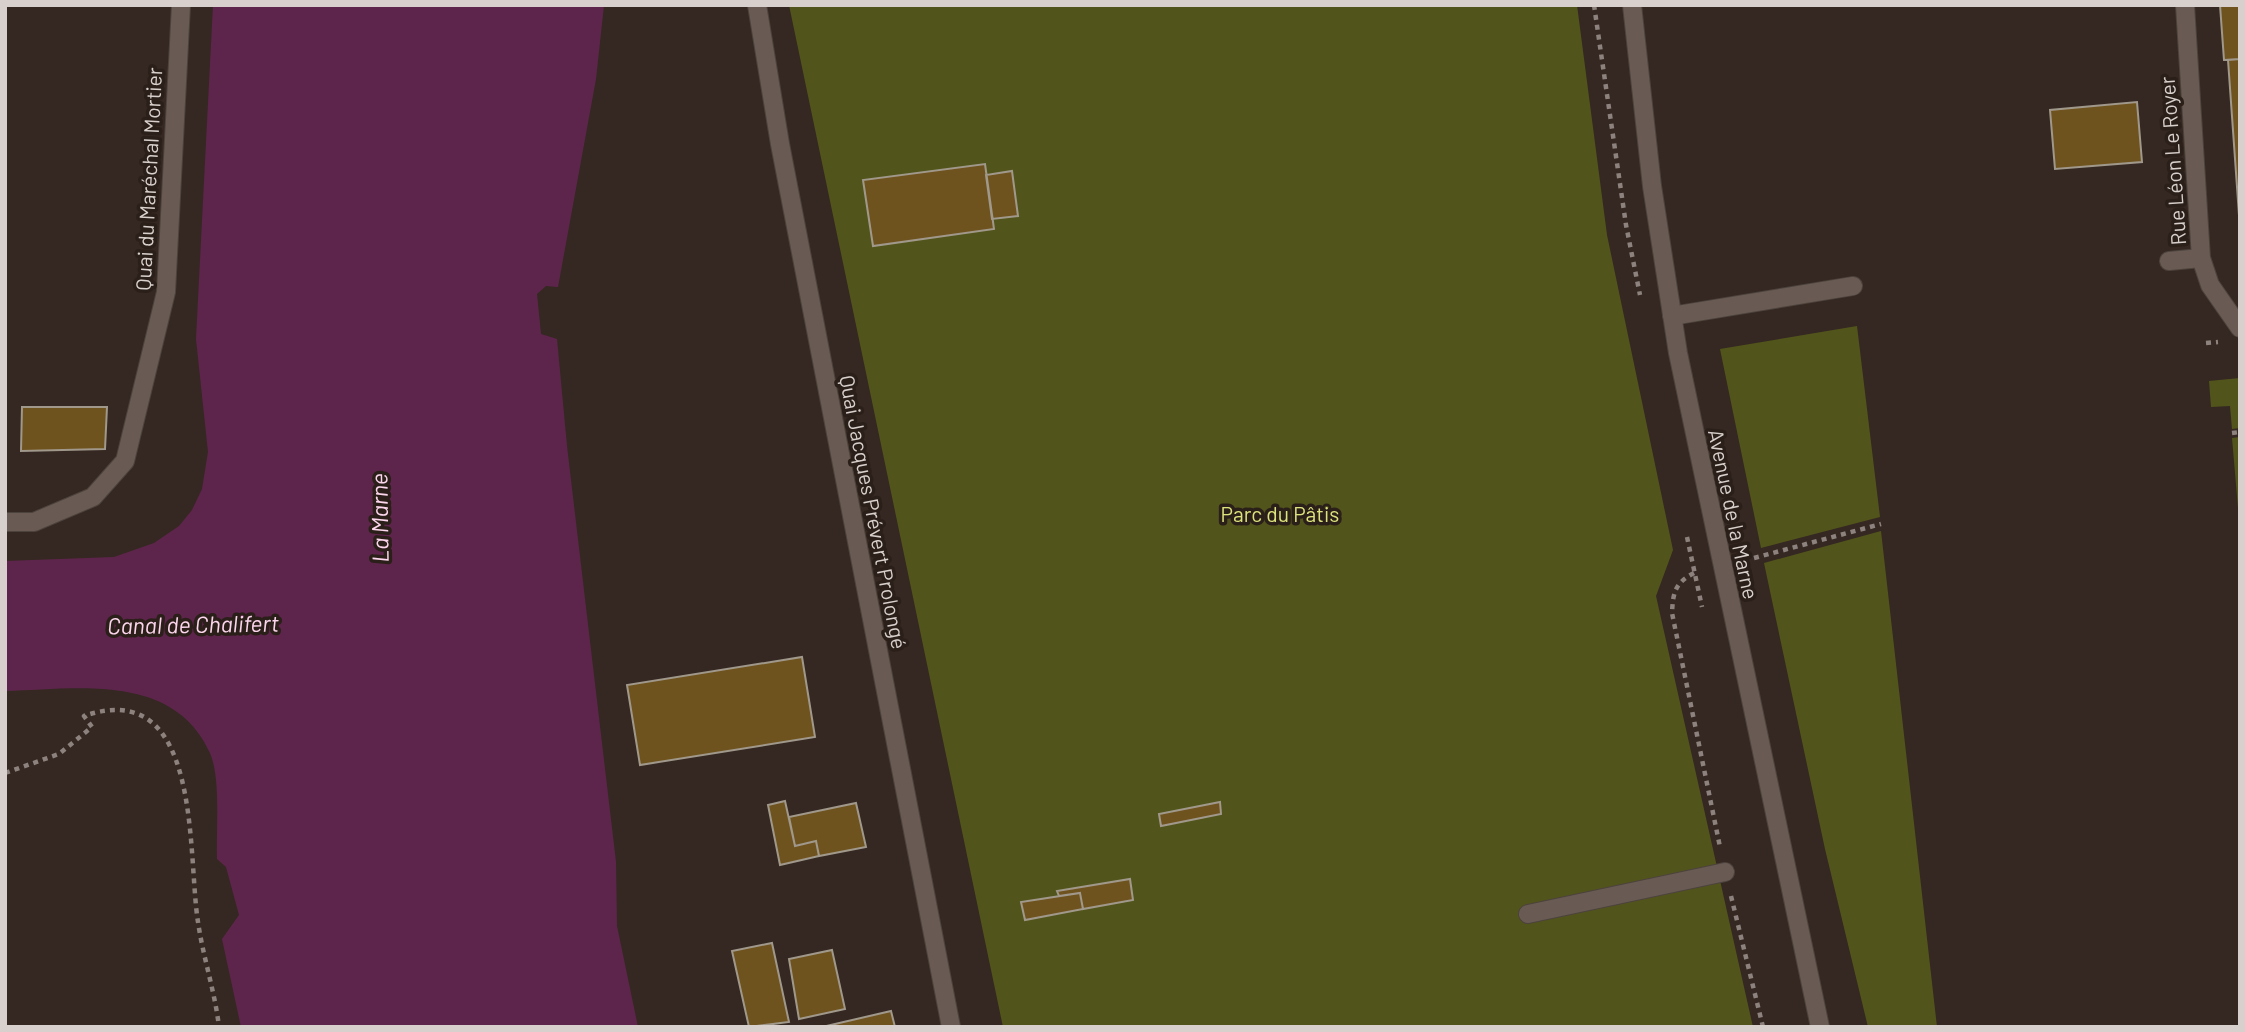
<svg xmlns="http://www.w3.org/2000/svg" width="2245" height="1032" font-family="Barlow,sans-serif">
<rect width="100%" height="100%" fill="#352822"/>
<!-- green -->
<path fill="#52551b" d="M 789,5 L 1577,5 L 1607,235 L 1673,550 L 1656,596 L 1753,1027 L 1003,1027 Z
M 1857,326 L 1880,517 L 1761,548 L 1720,349 Z
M 2240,378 L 2240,428 L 2232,429 L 2230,406 L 2211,407 L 2209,381 Z
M 2240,437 L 2240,531 L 2232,438 Z
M 1881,531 L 1937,1027 L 1868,1027 L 1825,849 L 1764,563 Z"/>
<!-- water -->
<path fill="#5e254c" d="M 213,5 L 604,5 L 596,79 L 558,287 L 546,286 L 537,294 L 541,334 L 557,339 L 567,446 L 616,862 L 617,926 L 638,1027 L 241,1027 L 222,939 L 239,915 L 226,867 L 217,859 C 216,829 221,779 210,753 C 174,672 76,689 5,691 L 5,561 L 114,557 L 154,543 L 179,526 L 192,510 L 202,489 L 208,452 L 196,339 Z"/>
<!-- building -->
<path fill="#6f531f" stroke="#a0988b" stroke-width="2" d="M 2220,5 L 2240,5 L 2240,59 L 2224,60 Z
M 2240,59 L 2240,215 L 2239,215 L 2228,60 Z
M 2137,102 L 2142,162 L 2055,169 L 2050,110 Z
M 985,164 L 994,229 L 873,246 L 863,180 Z
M 1012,171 L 1018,216 L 992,219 L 986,175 Z
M 22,407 L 107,407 L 105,449 L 21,451 Z
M 802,657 L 815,737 L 640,765 L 627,685 Z
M 785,801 L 795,846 L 816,841 L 819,856 L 780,865 L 768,805 Z
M 1220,802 L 1221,814 L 1161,826 L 1159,814 Z
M 856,803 L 866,847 L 819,856 L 816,841 L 795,846 L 789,817 Z
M 1130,879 L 1133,900 L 1083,909 L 1080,893 L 1059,896 L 1057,891 Z
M 1080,893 L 1083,909 L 1025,920 L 1021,902 Z
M 772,943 L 789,1022 L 749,1027 L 732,951 Z
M 832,950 L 845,1009 L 799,1019 L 789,959 Z
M 891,1011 L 895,1027 L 822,1027 Z"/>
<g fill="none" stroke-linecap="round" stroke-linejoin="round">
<defs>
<path id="minor" d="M 757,5 L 780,144 L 951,1027
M 1632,5 L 1652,186 L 1678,353 L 1820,1027
M 2185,5 L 2201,258 L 2210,285 L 2240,328
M 2169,261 L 2201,258
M 1672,316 L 1853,286
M 5,522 L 34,522 L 93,497 L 125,461 L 166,292 L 181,5
M 1528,914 L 1725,872"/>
</defs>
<!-- minor casing -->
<use href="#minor" stroke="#4d433d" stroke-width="20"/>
<!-- path -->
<path stroke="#8d827d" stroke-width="4.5" stroke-dasharray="5 5" stroke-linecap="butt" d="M 1594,5 L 1626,225 L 1640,295
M 2206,343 L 2218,342
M 2232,433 L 2240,432
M 1687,537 L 1702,607
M 1754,558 L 1881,524
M 1694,573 C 1675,583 1673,592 1672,613 L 1720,847
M 5,773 L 59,754 L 92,727 L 84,716 C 203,675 187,854 198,922 C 203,957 215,992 219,1027
M 1731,896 L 1763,1027"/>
<!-- minor -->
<use href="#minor" stroke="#695b54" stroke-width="18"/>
</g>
<g text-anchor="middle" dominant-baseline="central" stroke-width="7" stroke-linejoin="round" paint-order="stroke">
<!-- street labels -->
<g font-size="21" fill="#d8d0cc" stroke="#2b1f19">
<text transform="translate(2172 161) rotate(-94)">Rue Léon Le Royer</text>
<text transform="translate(148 179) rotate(-87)">Quai du Maréchal Mortier</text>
<text transform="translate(874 512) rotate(79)">Quai Jacques Prévert Prolongé</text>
<text transform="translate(1734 514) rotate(78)">Avenue de la Marne</text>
</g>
<!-- park labels -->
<g font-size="21" fill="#dce37c" stroke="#2b1f19">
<text x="1280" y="513">Parc du Pâtis</text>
</g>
<!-- water labels -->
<g font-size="23" font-style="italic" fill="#fbd6ec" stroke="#2b1f19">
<text transform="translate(379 518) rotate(-91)">La Marne</text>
<text transform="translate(193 624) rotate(-1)">Canal de Chalifert</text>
</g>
</g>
<!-- border -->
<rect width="2245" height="1032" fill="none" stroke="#d8d0cc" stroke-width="14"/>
</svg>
